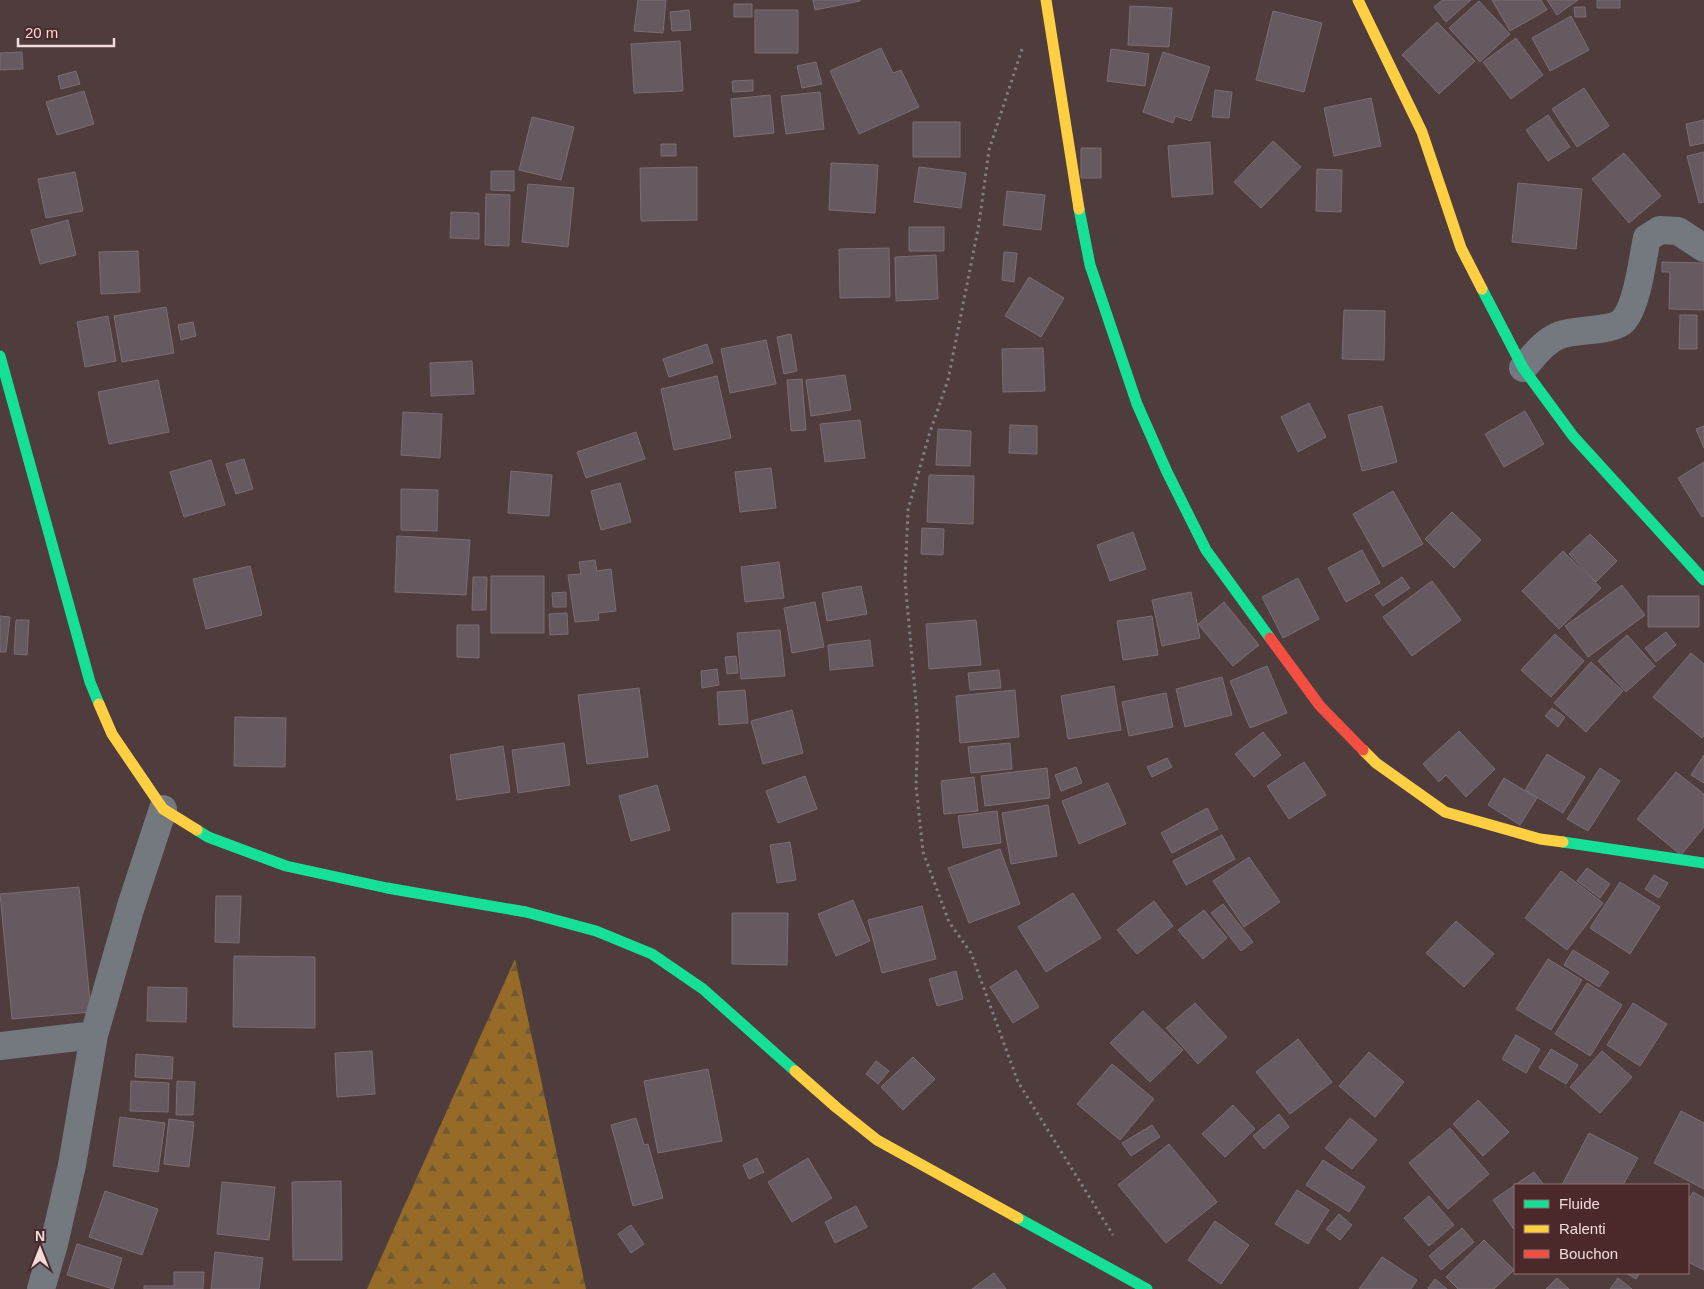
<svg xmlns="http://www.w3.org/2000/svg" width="1704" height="1289" font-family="Arial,sans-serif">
<defs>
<pattern id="forest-firs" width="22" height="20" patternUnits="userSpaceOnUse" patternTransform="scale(1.25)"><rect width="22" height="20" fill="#956b27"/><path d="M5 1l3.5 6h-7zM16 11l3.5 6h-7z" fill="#735933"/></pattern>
</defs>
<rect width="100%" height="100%" fill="#4f3c3d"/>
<!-- forest -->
<path fill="url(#forest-firs)" d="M 515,959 L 586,1289 L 367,1289 Z"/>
<!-- building -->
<path fill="#66595f" stroke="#7a6d73" d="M 638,0 L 666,0 L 663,33 L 634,31 Z
M 813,0 L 860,0 L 860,1 L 815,10 Z
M 1442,0 L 1471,0 L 1446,22 L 1434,7 Z
M 1492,0 L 1541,0 L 1547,10 L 1510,31 Z
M 1547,0 L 1578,0 L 1557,15 Z
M 1597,0 L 1620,0 L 1620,8 L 1597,8 Z
M 1479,1 L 1510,34 L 1480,62 L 1449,28 Z
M 734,4 L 752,4 L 752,17 L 734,17 Z
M 1130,6 L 1172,8 L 1169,47 L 1128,45 Z
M 1574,7 L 1585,7 L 1586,17 L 1575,17 Z
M 689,10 L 691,30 L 672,31 L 670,12 Z
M 755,10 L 798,10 L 798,53 L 755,53 Z
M 1273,11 L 1322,23 L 1304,92 L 1256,80 Z
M 1571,16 L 1589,50 L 1550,71 L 1532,38 Z
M 1437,22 L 1475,61 L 1439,94 L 1402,55 Z
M 1516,38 L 1543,75 L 1511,99 L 1483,62 Z
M 680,41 L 683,91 L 634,93 L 631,44 Z
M 881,48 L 893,73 L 901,70 L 919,107 L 859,134 L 830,71 Z
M 1111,49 L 1149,54 L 1145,86 L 1107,81 Z
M 22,52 L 23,69 L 0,70 L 0,53 Z
M 1163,52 L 1210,67 L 1191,121 L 1175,116 L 1173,123 L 1143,112 Z
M 816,62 L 822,84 L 802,88 L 797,66 Z
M 76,71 L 80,84 L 61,89 L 58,76 Z
M 753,80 L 753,91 L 733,92 L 732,81 Z
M 1584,88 L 1609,126 L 1577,147 L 1552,109 Z
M 1215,90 L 1232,92 L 1229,118 L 1212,117 Z
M 84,91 L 94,124 L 57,135 L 46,102 Z
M 820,92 L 824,129 L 786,134 L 781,96 Z
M 770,95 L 774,133 L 734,137 L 731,99 Z
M 1371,98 L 1381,146 L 1334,156 L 1324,108 Z
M 1548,115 L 1570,147 L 1548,161 L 1526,130 Z
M 532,117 L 574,127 L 561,180 L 519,170 Z
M 1704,120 L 1704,143 L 1690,146 L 1686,124 Z
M 913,122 L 960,122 L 960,157 L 913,157 Z
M 1273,141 L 1301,167 L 1261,208 L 1234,182 Z
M 1210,142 L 1213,194 L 1172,197 L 1168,146 Z
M 661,144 L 676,144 L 676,156 L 661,156 Z
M 1081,148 L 1101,148 L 1101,178 L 1081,178 Z
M 1704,152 L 1704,202 L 1699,203 L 1687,156 Z
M 1624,153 L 1661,196 L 1629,223 L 1592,179 Z
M 831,163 L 878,165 L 875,213 L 829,210 Z
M 697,167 L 697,220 L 641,221 L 640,168 Z
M 919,167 L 966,173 L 961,208 L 914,202 Z
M 1317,169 L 1342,170 L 1341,212 L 1316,211 Z
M 491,171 L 514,171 L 514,191 L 491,190 Z
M 75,172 L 83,211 L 46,218 L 38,179 Z
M 1518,183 L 1582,189 L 1576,249 L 1512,242 Z
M 528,184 L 574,188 L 568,247 L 522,242 Z
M 1007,191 L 1045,195 L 1041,230 L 1003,225 Z
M 486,194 L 510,195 L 509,246 L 485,245 Z
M 451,212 L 479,213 L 479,239 L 450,238 Z
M 68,220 L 76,255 L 40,264 L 31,230 Z
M 909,227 L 944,227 L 944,251 L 909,251 Z
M 889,248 L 890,297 L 840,298 L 839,249 Z
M 138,251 L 140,292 L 101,294 L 99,252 Z
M 1004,252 L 1017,253 L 1014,282 L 1002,280 Z
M 936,255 L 938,299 L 896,301 L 895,257 Z
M 1662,262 L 1704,263 L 1704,310 L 1669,309 L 1670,272 L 1662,272 Z
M 1029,277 L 1064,298 L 1041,337 L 1005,316 Z
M 166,307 L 174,353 L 122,362 L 114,316 Z
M 1344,310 L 1385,311 L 1384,360 L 1342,359 Z
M 1680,315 L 1697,315 L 1697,349 L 1679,349 Z
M 108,316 L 116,361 L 85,367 L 77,322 Z
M 193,322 L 196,336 L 181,340 L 178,325 Z
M 791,334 L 797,371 L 784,374 L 777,337 Z
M 766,340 L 776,384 L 730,393 L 721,349 Z
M 707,344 L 713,363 L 669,377 L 663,359 Z
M 1043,348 L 1045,391 L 1003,392 L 1002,349 Z
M 472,361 L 474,394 L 431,396 L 430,363 Z
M 845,375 L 851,410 L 811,416 L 806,380 Z
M 717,376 L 731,438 L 674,450 L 661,389 Z
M 802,379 L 806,430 L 791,431 L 787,380 Z
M 158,380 L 169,432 L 109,444 L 98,392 Z
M 1309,403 L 1326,437 L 1298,452 L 1281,417 Z
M 1382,406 L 1397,462 L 1362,471 L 1348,415 Z
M 1525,411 L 1544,444 L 1504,467 L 1485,434 Z
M 403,412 L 442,414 L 440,458 L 401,455 Z
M 860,420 L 865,458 L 825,462 L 820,424 Z
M 1010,425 L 1037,426 L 1037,454 L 1009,453 Z
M 1704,426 L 1704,448 L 1696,429 Z
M 938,429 L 971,431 L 970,466 L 936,465 Z
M 636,432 L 645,459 L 586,478 L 577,452 Z
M 244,459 L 253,489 L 236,494 L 226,464 Z
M 211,460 L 225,505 L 184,517 L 170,472 Z
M 1704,462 L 1704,516 L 1702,517 L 1678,478 Z
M 771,468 L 776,508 L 740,512 L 735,472 Z
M 511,471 L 552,475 L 549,516 L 508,513 Z
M 929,475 L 974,476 L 973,524 L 927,522 Z
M 620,483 L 631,522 L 601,530 L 591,491 Z
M 401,489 L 438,490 L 437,531 L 401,530 Z
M 1393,491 L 1423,544 L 1383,567 L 1353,514 Z
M 1452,512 L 1481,540 L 1454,568 L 1425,539 Z
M 922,528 L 944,529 L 943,555 L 921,554 Z
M 1133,532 L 1146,569 L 1110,581 L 1097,545 Z
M 1590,534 L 1617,561 L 1596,582 L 1569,554 Z
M 397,536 L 470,540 L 466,595 L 395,592 Z
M 1362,550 L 1380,583 L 1346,602 L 1328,568 Z
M 1563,551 L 1601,588 L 1559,629 L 1522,591 Z
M 595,560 L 597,571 L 611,569 L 616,611 L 598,613 L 599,620 L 575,622 L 568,575 L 581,574 L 579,562 Z
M 779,562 L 784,598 L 745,602 L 741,567 Z
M 250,566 L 262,615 L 206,629 L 193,579 Z
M 491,576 L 544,576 L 544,633 L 491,633 Z
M 473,577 L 487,577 L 486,610 L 472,610 Z
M 1402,577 L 1410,588 L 1383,606 L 1375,595 Z
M 1298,578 L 1319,619 L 1283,638 L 1262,597 Z
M 1432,581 L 1461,620 L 1412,656 L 1383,617 Z
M 1622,585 L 1645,615 L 1588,657 L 1565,626 Z
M 861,586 L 867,614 L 827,621 L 822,593 Z
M 566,592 L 566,607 L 553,607 L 552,593 Z
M 1191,592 L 1200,638 L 1162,646 L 1152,600 Z
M 1648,596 L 1699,596 L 1699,627 L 1648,627 Z
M 815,602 L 824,647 L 792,653 L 784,608 Z
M 1224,602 L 1259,645 L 1233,666 L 1198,624 Z
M 567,613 L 568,634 L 550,635 L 549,614 Z
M 0,616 L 10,617 L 6,652 L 0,652 Z
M 1152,616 L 1158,655 L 1123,660 L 1117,621 Z
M 16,620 L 29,620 L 27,655 L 14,654 Z
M 976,620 L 981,665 L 929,669 L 926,624 Z
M 457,625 L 479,625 L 479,658 L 457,657 Z
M 780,630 L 785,676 L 741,679 L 737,633 Z
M 1666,632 L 1676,645 L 1656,662 L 1645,648 Z
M 1555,634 L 1584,661 L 1551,697 L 1521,670 Z
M 1627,635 L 1655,666 L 1626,692 L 1598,661 Z
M 870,640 L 873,666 L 830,670 L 828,645 Z
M 1691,653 L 1704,664 L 1704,736 L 1702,738 L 1653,697 Z
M 736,656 L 738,673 L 727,674 L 725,657 Z
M 1591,662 L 1623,691 L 1586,732 L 1554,703 Z
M 1267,666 L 1287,713 L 1250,728 L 1230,681 Z
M 717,669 L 719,685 L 702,688 L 701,671 Z
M 999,670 L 1001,688 L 970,690 L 968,673 Z
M 1222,677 L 1232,715 L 1185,727 L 1176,689 Z
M 1114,686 L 1121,730 L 1068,739 L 1061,696 Z
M 639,688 L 648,757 L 587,764 L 578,695 Z
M 745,690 L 748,723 L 719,725 L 717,692 Z
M 1015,690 L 1019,737 L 960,743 L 956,696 Z
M 1166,693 L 1173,727 L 1129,736 L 1122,702 Z
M 1552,708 L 1565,717 L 1558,727 L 1545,716 Z
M 792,710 L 803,753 L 763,764 L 751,721 Z
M 235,717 L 286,718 L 285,767 L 234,766 Z
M 1459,731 L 1495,769 L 1466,797 L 1446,775 L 1439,782 L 1423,764 Z
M 1263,732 L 1281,755 L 1254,777 L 1235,754 Z
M 564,743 L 570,785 L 518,793 L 512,750 Z
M 1010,743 L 1012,769 L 971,773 L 968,747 Z
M 503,746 L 510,792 L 457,800 L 450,755 Z
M 1547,754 L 1585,777 L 1563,813 L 1525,790 Z
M 1704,755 L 1704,783 L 1691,775 Z
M 1167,758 L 1172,767 L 1152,777 L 1147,767 Z
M 1304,762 L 1326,795 L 1289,819 L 1267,786 Z
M 1076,767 L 1082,783 L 1061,791 L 1055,775 Z
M 1047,768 L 1050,798 L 985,806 L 981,776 Z
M 1600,768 L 1620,781 L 1588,831 L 1567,819 Z
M 1676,772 L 1704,794 L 1704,827 L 1681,855 L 1637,819 Z
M 805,776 L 817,809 L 778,823 L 766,791 Z
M 974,777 L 978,811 L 944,814 L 941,781 Z
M 1504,778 L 1537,798 L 1520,825 L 1488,805 Z
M 1108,783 L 1126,824 L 1079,844 L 1062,801 Z
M 657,785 L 670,830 L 631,841 L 619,796 Z
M 1048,805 L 1057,856 L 1011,864 L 1002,813 Z
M 1207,808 L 1218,829 L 1172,853 L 1161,833 Z
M 997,811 L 1001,843 L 963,848 L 958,816 Z
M 1222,835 L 1235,859 L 1186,885 L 1173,861 Z
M 790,842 L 796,880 L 777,883 L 770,845 Z
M 1000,849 L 1020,904 L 969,923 L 948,868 Z
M 1249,857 L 1280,902 L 1244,927 L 1213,881 Z
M 1587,868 L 1610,884 L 1600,898 L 1577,881 Z
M 1561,871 L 1603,903 L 1567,950 L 1525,918 Z
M 1654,875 L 1668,883 L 1659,898 L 1645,889 Z
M 1620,882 L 1660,907 L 1630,954 L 1590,928 Z
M 79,887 L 91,1012 L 12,1019 L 0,894 Z
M 1073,893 L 1101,938 L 1046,972 L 1018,927 Z
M 216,896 L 241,896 L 239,943 L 215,942 Z
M 853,900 L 870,941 L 836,956 L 818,914 Z
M 1154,901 L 1173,926 L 1137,954 L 1117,930 Z
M 1223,904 L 1253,942 L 1241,951 L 1211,913 Z
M 922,906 L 936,959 L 882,973 L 868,920 Z
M 1204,910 L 1227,938 L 1203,959 L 1178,930 Z
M 732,913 L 788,913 L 787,965 L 732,964 Z
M 1456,921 L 1494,954 L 1464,987 L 1426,953 Z
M 1573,950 L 1609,972 L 1599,987 L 1564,965 Z
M 234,956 L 315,957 L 315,1028 L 233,1027 Z
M 1548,959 L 1582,980 L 1551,1030 L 1516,1009 Z
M 1016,970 L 1039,1007 L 1013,1023 L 990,987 Z
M 956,971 L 963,999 L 937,1006 L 929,979 Z
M 1587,983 L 1622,1005 L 1590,1056 L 1555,1034 Z
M 148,987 L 187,988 L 186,1022 L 147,1021 Z
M 1195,1003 L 1227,1037 L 1198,1064 L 1166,1028 Z
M 1633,1003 L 1667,1024 L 1640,1066 L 1607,1045 Z
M 1143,1011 L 1183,1050 L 1150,1082 L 1110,1043 Z
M 1516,1035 L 1540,1049 L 1526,1073 L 1502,1059 Z
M 1298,1039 L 1332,1082 L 1290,1114 L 1256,1072 Z
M 1551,1049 L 1578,1065 L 1566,1084 L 1539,1068 Z
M 372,1051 L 375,1094 L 337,1097 L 335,1053 Z
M 1602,1051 L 1632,1077 L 1600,1113 L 1570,1087 Z
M 1369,1052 L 1404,1082 L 1375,1117 L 1339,1086 Z
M 136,1054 L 173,1057 L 172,1079 L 135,1077 Z
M 913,1057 L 935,1079 L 903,1110 L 881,1087 Z
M 876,1061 L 889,1071 L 878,1084 L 866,1074 Z
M 1112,1064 L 1154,1099 L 1120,1140 L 1077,1104 Z
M 708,1069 L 722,1141 L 658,1153 L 644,1081 Z
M 131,1081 L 169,1083 L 168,1112 L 130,1111 Z
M 177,1081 L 195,1082 L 193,1115 L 176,1115 Z
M 1478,1100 L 1509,1132 L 1483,1156 L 1453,1124 Z
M 1233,1105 L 1255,1129 L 1225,1157 L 1202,1134 Z
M 1681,1111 L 1704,1123 L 1704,1189 L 1654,1163 Z
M 1279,1114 L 1289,1127 L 1264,1149 L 1253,1136 Z
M 120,1117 L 165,1123 L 158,1172 L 113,1166 Z
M 636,1118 L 644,1145 L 648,1144 L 663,1198 L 633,1206 L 611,1125 Z
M 1350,1118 L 1377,1140 L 1352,1169 L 1325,1148 Z
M 169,1119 L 194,1122 L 189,1167 L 164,1164 Z
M 1152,1125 L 1160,1137 L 1131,1156 L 1122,1143 Z
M 1450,1128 L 1489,1174 L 1448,1209 L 1409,1163 Z
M 1589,1133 L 1638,1158 L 1623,1185 L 1562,1185 Z
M 1169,1144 L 1217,1202 L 1166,1243 L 1118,1185 Z
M 757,1158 L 764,1172 L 749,1179 L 743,1165 Z
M 808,1158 L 832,1198 L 792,1222 L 768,1182 Z
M 1323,1160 L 1365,1187 L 1349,1212 L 1306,1185 Z
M 1534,1172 L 1544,1185 L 1515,1185 L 1515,1231 L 1493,1200 Z
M 341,1181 L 342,1260 L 293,1260 L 292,1182 Z
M 222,1182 L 275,1187 L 269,1240 L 217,1234 Z
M 1297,1190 L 1329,1210 L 1308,1244 L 1275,1224 Z
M 105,1191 L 158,1209 L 142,1255 L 89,1237 Z
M 1693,1192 L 1704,1198 L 1704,1270 L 1688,1262 L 1688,1201 Z
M 1429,1196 L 1454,1225 L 1429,1246 L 1404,1218 Z
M 856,1206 L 867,1227 L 835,1243 L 825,1222 Z
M 1339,1214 L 1352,1225 L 1340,1240 L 1326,1229 Z
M 1215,1221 L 1249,1245 L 1221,1284 L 1188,1260 Z
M 631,1225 L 644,1244 L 631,1253 L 618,1234 Z
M 1462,1228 L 1474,1242 L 1441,1270 L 1429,1256 Z
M 1484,1240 L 1514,1270 L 1494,1289 L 1458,1289 L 1446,1277 Z
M 77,1244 L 122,1258 L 113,1289 L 67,1275 Z
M 215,1252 L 263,1258 L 259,1289 L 211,1289 Z
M 1382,1257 L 1417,1280 L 1411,1289 L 1359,1289 Z
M 174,1272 L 204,1272 L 203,1289 L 144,1289 L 144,1286 L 174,1286 Z
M 994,1273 L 1006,1289 L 972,1289 Z
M 1626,1273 L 1640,1273 L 1636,1279 Z
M 1557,1278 L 1569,1289 L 1546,1289 Z
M 1618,1278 L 1632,1289 L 1610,1289 Z
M 1435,1279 L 1447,1289 L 1429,1289 L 1428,1288 Z"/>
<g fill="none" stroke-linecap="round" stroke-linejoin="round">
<!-- path -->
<path stroke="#807d83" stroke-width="3" stroke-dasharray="2.5 4" stroke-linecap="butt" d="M 1022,49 L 989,150 L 979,224 L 948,380 L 929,435 L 908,510 L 905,580 L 918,725 L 916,786 L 923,852 L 949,922 L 971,953 L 1018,1082 L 1113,1235"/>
<!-- street -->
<path stroke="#74787f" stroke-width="28" d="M 1523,368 C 1534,356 1544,341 1560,335 C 1575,329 1614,332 1624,320 C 1638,302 1642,261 1647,238 L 1660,230 L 1678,231 L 1704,248
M 0,1046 L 94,1035
M 41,1289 L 54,1244 L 72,1165 L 94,1035 L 131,906 L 163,809"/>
<!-- fast -->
<path stroke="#16e098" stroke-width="11" d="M 1079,209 L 1090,265 L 1137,404 L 1167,472 L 1206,550 L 1270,638
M 1482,289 L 1523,368 L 1573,436 L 1704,580
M 0,356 L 90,682 L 99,704
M 197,830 L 208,837 L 286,866 L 387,888 L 526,912 L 596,931 L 652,954 L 703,989 L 795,1071
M 1563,842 L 1704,863
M 1018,1218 L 1147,1289"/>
<!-- slow -->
<path stroke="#ffcf43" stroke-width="11" d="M 1046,0 L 1079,209
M 1358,0 L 1422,132 L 1461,248 L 1482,289
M 99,704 L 112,734 L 163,809 L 197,830
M 1363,750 L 1376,763 L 1445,812 L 1540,839 L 1563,842
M 795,1071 L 837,1108 L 877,1140 L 1018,1218"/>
<!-- jam -->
<path stroke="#f24e42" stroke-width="11" d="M 1270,638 L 1320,706 L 1363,750"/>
</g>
<!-- legend -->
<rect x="1514" y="1184" width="175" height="90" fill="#4b292b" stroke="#8e7071"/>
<rect x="1524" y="1200" width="25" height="8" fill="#16e098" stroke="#8e7071"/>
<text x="1559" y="1209" font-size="15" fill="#f2dbdb">Fluide</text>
<rect x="1524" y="1225" width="25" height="8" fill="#ffcf43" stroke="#8e7071"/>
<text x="1559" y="1234" font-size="15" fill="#f2dbdb">Ralenti</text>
<rect x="1524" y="1250" width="25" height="8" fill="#f24e42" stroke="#8e7071"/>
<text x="1559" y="1259" font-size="15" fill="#f2dbdb">Bouchon</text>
<!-- north arrow -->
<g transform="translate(40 1249)" stroke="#4b292b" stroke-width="4" paint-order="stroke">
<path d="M0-4L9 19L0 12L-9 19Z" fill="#f2dbdb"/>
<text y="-8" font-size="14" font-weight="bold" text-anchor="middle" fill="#f2dbdb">N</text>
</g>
<!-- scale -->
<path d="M18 38v8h96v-8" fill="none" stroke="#f2dbdb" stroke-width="2.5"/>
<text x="25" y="38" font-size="15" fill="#f2dbdb" stroke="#4b292b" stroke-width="4" paint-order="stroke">20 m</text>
</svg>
